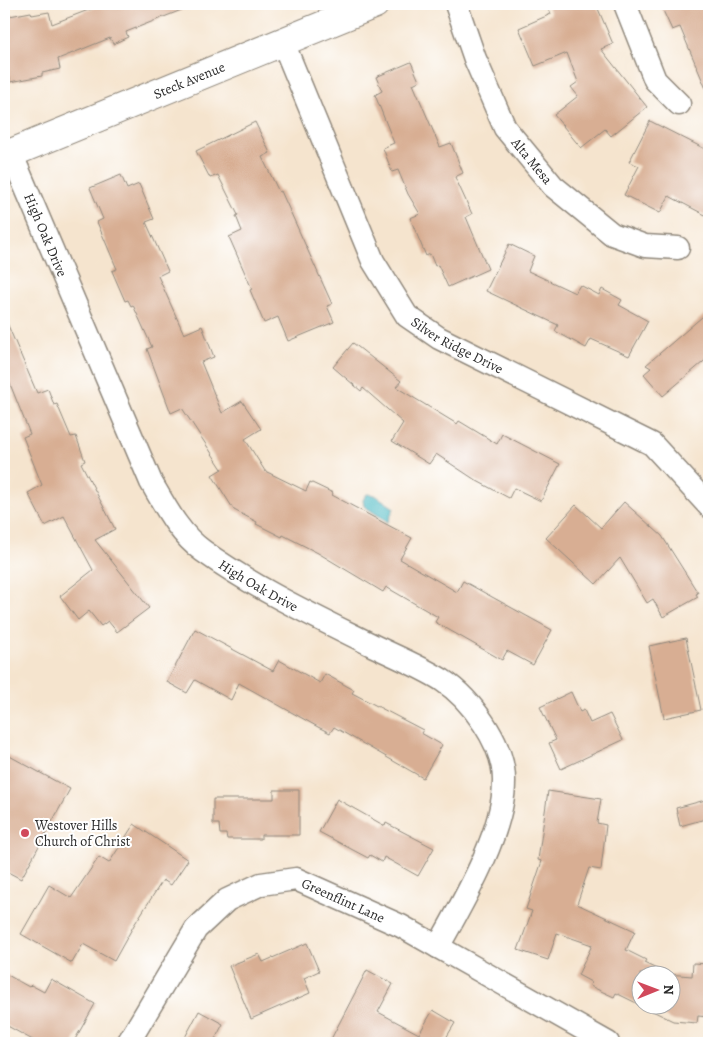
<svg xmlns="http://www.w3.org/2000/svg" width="713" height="1047" font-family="Alegreya,serif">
<rect width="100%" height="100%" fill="#fff"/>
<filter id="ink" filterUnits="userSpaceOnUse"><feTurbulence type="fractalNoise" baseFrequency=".02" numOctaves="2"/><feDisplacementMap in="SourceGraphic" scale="10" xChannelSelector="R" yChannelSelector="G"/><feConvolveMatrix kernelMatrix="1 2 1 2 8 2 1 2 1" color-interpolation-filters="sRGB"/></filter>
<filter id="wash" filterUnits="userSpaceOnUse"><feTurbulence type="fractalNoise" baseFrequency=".0096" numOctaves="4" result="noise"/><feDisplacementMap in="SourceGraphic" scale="20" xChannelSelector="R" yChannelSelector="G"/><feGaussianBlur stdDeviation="1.12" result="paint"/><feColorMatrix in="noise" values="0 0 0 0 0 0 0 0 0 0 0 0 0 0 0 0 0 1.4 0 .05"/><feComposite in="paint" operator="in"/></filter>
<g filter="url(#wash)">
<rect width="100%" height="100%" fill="#f5e4ce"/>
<!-- water -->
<path fill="#4bb9c3" stroke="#3b7277" d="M 367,494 L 375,495 L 394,508 L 388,522 L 364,506 L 363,500 Z"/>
<g id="blocks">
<!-- building -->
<path fill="#d8ae93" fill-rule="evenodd" d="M 104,4 L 194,5 L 126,32 L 128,37 L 113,44 L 110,38 L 58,59 L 60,69 L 42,73 L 42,76 L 10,82 L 10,78 L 4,79 L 4,17 L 31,12 L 32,15 L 49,12 L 52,24 Z
M 547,4 L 596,4 L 613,44 L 601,49 L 647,107 L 611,136 L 605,129 L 581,148 L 554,115 L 578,96 L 571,87 L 578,82 L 567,53 L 535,66 L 519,28 L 551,14 Z
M 660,4 L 709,4 L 709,96 L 680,27 L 672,30 Z
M 411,62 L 419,81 L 413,84 L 440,147 L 451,143 L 463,173 L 455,177 L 472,214 L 466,217 L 488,269 L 448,287 L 438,265 L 435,266 L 430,254 L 426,256 L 410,218 L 420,214 L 408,194 L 398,170 L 392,172 L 383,148 L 394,143 L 375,95 L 382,91 L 376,77 Z
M 650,121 L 709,151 L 709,217 L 669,196 L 660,213 L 624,195 L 639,166 L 629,162 Z
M 255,122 L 270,153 L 262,157 L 279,192 L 281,191 L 332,304 L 327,306 L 334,322 L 288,341 L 278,317 L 264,323 L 250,290 L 252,289 L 229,237 L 242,231 L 236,216 L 238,215 L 218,175 L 210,178 L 196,151 Z
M 121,175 L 127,189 L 139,184 L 154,219 L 146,222 L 168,271 L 158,276 L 184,334 L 202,326 L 214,357 L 201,362 L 222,413 L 242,401 L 261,429 L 245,439 L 265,471 L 306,491 L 310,482 L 333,493 L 332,495 L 412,538 L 400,559 L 457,592 L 463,581 L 552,630 L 533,665 L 507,651 L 502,660 L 435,622 L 438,617 L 386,587 L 383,592 L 318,553 L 283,535 L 282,537 L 256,524 L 257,522 L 234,510 L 212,475 L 222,469 L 182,408 L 171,413 L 147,349 L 152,347 L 133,305 L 131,306 L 128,300 L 125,301 L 112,271 L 117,269 L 97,222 L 103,219 L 90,188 Z
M 509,244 L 534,256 L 528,271 L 575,293 L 580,285 L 599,295 L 602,289 L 622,300 L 619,305 L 648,321 L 629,356 L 591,339 L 586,348 L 555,331 L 558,325 L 486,291 Z
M 709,311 L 709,357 L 663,396 L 644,374 L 651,368 L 646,365 Z
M 4,316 L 37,393 L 48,389 L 54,405 L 57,404 L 71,437 L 76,436 L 85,461 L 81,463 L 115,529 L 95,540 L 149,608 L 117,632 L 108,621 L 101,626 L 89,611 L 78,620 L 60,596 L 93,570 L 64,516 L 45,526 L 28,493 L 42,485 L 23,437 L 30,434 L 4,369 Z
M 353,343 L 401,381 L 396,387 L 457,424 L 459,421 L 497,444 L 502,434 L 560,464 L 541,501 L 514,488 L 509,498 L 477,481 L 436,454 L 429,464 L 392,441 L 403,423 L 363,388 L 361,391 L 333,367 Z
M 624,502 L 662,536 L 698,593 L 696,594 L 698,597 L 663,617 L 653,599 L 647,603 L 620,558 L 596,584 L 546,538 L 576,505 L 601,528 Z
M 195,629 L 273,671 L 279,660 L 320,683 L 325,674 L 354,690 L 352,693 L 423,730 L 421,733 L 442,745 L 423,778 L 334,727 L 330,733 L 318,727 L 239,683 L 231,700 L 195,680 L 187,693 L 167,682 Z
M 686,638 L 701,710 L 664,718 L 649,646 Z
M 571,692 L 580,712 L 584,710 L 590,723 L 610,714 L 623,740 L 561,769 L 549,743 L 556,740 L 540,707 Z
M 4,753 L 70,789 L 21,879 L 4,870 Z
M 274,790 L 299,790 L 299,835 L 261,835 L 261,839 L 227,839 L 226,834 L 220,834 L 219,824 L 213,824 L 213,799 L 274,799 Z
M 548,791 L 601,799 L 597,823 L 606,825 L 601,870 L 589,868 L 577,904 L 635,931 L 626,950 L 646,960 L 644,963 L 667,974 L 692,976 L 693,963 L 709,964 L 709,1017 L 698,1016 L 697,1023 L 673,1021 L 616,993 L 614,997 L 590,986 L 591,982 L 578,975 L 592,945 L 557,933 L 548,960 L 518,950 L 532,911 L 526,909 L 542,861 L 538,860 ZM 640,974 L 670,974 L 670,1004 L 640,1004 Z
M 337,799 L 385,826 L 386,823 L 434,848 L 418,876 L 384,857 L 382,862 L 370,855 L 368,858 L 319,832 Z
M 709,799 L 709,818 L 680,826 L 676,808 Z
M 134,824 L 188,860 L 171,885 L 163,880 L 134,925 L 114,961 L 83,944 L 72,963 L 21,934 L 49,885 L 71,898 L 99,857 L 109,863 Z
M 307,943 L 319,971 L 304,978 L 310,993 L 251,1019 L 229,966 L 259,954 L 263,962 Z
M 367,970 L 393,984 L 378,1012 L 419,1034 L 433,1010 L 455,1023 L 443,1043 L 329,1043 Z
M 4,973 L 29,987 L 31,985 L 44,992 L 51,979 L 95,1004 L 73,1043 L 38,1043 L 4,1024 Z
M 199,1011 L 223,1024 L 213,1043 L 182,1043 Z"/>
</g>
</g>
<g filter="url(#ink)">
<use href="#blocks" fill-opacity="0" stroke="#90887c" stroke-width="1"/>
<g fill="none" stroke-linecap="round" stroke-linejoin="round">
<defs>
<g id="minor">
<path id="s1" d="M 456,4 L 475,59 L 505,128 L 553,186 L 612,234 L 645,246 L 678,248"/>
<path d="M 625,4 L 655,80 L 679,104"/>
<path id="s2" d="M 282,40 L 373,261 L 407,316 L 439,338 L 652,444 L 709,506"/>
<path id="s3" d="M 11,153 L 151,482 C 165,506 179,534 203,551 C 256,589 316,617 374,646 C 397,657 421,667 442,680 C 471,699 504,744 504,780 C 505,831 463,902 438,947"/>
<path id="s4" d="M 128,1043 L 196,929 L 227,900 L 261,884 L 296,879 L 401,926 L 608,1043"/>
</g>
<g id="tertiary">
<path id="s5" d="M 4,156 L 375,4"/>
</g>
</defs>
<!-- minor casing -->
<use href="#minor" stroke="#90887c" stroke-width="25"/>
<!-- tertiary casing -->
<use href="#tertiary" stroke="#90887c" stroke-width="30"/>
<!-- minor -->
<use href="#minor" stroke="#fff" stroke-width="22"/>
<!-- tertiary -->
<use href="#tertiary" stroke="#fff" stroke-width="28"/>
</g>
</g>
<!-- markers -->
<circle fill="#d1495b" stroke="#fff" stroke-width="2" cx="25" cy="833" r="5"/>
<g text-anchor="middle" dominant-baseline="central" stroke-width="4" stroke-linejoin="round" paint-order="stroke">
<!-- street labels -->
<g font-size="14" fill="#2b2b2b" stroke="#fff">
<text stroke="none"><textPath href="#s5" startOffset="200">Steck Avenue</textPath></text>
<text stroke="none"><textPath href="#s1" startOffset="176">Alta Mesa</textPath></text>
<text stroke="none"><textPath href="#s3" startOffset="89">High Oak Drive</textPath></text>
<text stroke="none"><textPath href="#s2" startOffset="362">Silver Ridge Drive</textPath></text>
<text stroke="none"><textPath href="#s3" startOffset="510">High Oak Drive</textPath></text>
<text stroke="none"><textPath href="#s4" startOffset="300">Greenflint Lane</textPath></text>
</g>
<!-- poi labels -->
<g font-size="14" fill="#2b2b2b" stroke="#fff" text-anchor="start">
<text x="35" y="825">Westover Hills<tspan x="35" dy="16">Church of Christ</tspan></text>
</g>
</g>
<!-- margin -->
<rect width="713" height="1047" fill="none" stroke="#fff" stroke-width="20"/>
<!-- north arrow -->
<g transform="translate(656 990) rotate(89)"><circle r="24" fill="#ffffff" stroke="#aaaaaa"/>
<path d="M0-4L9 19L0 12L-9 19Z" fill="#d1495b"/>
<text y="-8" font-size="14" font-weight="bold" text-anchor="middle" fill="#2b2b2b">N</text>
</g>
</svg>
